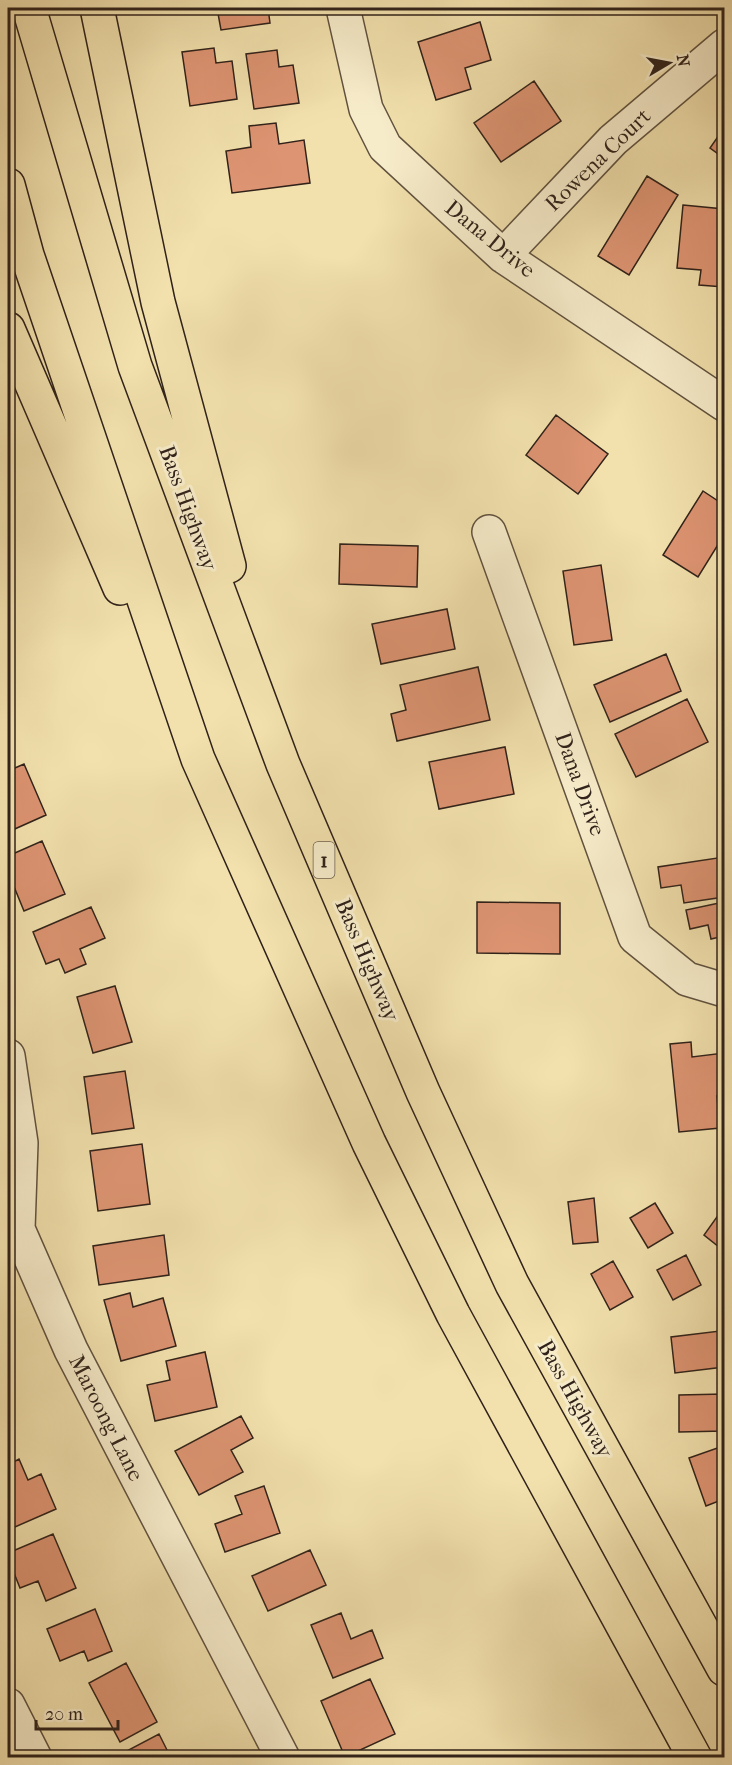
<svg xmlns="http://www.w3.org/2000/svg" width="732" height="1765" font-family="'IM FELL French Canon',serif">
<rect width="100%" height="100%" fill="#f2e1ad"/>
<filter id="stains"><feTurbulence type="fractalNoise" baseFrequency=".00333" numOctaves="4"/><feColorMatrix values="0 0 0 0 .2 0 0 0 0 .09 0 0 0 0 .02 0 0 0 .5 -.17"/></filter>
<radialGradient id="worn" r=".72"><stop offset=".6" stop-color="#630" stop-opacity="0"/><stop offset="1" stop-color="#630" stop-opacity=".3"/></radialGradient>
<!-- building -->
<path fill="#dd9472" stroke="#30221a" stroke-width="1.5" d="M 217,8 L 268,8 L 270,23 L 221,30 Z
M 480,22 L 491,60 L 465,68 L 471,89 L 436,100 L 418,42 Z
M 214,48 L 216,63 L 232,61 L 237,99 L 190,106 L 182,52 Z
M 277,50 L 279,67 L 293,65 L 299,103 L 254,109 L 246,54 Z
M 534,81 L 561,121 L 501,162 L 474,123 Z
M 276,123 L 279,144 L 304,140 L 310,183 L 232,193 L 226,151 L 251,147 L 249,126 Z
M 724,128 L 724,158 L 710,148 Z
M 647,176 L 678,195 L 629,275 L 598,256 Z
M 683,205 L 724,209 L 724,287 L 699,285 L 701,270 L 677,268 Z
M 556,415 L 608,454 L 578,494 L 526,455 Z
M 703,491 L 724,505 L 724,535 L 698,577 L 663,555 Z
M 340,544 L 418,546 L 417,587 L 339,584 Z
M 601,565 L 612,640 L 574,645 L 563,571 Z
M 447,609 L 455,649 L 381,664 L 372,624 Z
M 666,654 L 681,691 L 610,722 L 594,685 Z
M 478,667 L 490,720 L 397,741 L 391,714 L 406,710 L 400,685 Z
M 687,699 L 708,742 L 636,777 L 615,734 Z
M 505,747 L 514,794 L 439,809 L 429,762 Z
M 24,764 L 46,815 L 8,832 L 8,771 Z
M 42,841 L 65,894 L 24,911 L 8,872 L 8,856 Z
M 724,857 L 724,897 L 684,903 L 681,885 L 661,888 L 658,867 Z
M 477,902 L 560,903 L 560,954 L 477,953 Z
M 724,902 L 724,936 L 711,939 L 708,925 L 690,929 L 686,910 Z
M 91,907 L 105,938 L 80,949 L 86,964 L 65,973 L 59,959 L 46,964 L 33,932 Z
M 115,986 L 132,1042 L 93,1053 L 77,997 Z
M 691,1042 L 692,1057 L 724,1053 L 724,1096 L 717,1096 L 720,1128 L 679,1132 L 670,1044 Z
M 125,1071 L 134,1128 L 92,1134 L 84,1077 Z
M 142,1144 L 150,1204 L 98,1211 L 90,1151 Z
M 594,1198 L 598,1242 L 573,1244 L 568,1202 Z
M 655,1203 L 673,1233 L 648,1248 L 630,1218 Z
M 724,1207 L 724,1251 L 704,1235 Z
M 164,1235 L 169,1275 L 99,1285 L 93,1246 Z
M 686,1255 L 701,1285 L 673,1300 L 657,1270 Z
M 613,1261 L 633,1297 L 610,1310 L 591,1274 Z
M 130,1293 L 133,1307 L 163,1298 L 176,1346 L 121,1361 L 104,1300 Z
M 720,1331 L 724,1367 L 675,1373 L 671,1337 Z
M 205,1352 L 217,1407 L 155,1421 L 147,1385 L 170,1380 L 166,1361 Z
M 724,1394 L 724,1431 L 679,1432 L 679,1395 Z
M 241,1416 L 253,1438 L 231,1450 L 243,1472 L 199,1495 L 175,1451 Z
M 723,1446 L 724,1499 L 706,1506 L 689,1458 Z
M 19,1459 L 28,1480 L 41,1474 L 56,1509 L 8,1530 L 8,1465 Z
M 264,1486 L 280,1533 L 225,1552 L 215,1524 L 242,1514 L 235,1496 Z
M 53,1534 L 76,1588 L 46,1601 L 38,1581 L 20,1588 L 8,1558 L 8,1553 Z
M 310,1550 L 326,1585 L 268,1611 L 252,1576 Z
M 95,1609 L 112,1651 L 88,1661 L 84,1651 L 60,1661 L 47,1629 Z
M 341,1613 L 351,1639 L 372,1630 L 383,1658 L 333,1678 L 311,1625 Z
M 126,1663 L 157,1722 L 120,1742 L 89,1683 Z
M 370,1679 L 395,1734 L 345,1757 L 321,1701 Z
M 159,1734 L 171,1758 L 120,1758 L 119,1755 Z"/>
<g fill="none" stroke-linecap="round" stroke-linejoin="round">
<defs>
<path id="minor" d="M 343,8 L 366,109 L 385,147 L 503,256 L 724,404
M 503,256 L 613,140 L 724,46
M 489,532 L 635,937 L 687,979 L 724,990
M 8,1056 L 21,1143 L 18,1229 L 71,1350 L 283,1758
M 8,1705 L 35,1758"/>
<path id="motorway" d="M 29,8 L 135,366 L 283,764 L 423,1092 L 512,1284 L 724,1669
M 97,8 L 158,302 L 229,566
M 8,185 L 27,255 L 198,759 L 369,1143 L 453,1314 L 695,1758
M 8,329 L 120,588"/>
</defs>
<!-- minor casing -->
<use href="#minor" stroke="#60523f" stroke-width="36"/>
<!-- motorway casing -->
<use href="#motorway" stroke="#30221a" stroke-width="36"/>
<!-- minor -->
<use href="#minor" stroke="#f7ecca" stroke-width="33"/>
<!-- motorway -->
<use href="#motorway" stroke="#f2e1ad" stroke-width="33"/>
</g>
<g text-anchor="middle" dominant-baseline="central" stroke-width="6" stroke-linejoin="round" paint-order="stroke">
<!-- shield labels -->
<rect fill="#f7ecca" stroke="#6c5f4f" stroke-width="1.5" x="313.5" y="842" width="21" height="36" rx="4.5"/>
<g font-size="21" font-weight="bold" fill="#30221a">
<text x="324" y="860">1</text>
</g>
<!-- street labels -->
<g font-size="22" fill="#30221a" stroke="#f7ecca">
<text transform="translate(598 160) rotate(-44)">Rowena Court</text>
<text transform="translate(490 239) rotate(39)">Dana Drive</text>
<text transform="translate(188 508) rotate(70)">Bass Highway</text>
<text transform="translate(580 784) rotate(70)">Dana Drive</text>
<text transform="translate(367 960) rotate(67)">Bass Highway</text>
<text transform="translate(575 1399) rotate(61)">Bass Highway</text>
<text transform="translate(106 1418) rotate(63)">Maroong Lane</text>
</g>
</g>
<!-- margin -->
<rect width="732" height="1765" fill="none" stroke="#f2e1ad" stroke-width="30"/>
<rect x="9" y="9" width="714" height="1747" fill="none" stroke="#30221a" stroke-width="3"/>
<rect x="15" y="15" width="702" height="1735" fill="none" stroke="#30221a" stroke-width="1.5"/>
<!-- north arrow -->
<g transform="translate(669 63) rotate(80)" stroke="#f7ecca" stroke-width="4.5" paint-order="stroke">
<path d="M0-4.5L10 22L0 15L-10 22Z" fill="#30221a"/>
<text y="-9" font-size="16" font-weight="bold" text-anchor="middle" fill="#30221a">N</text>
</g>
<!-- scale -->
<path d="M36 1720v9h82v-9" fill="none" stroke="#30221a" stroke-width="3"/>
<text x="45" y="1720" font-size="18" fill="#30221a" stroke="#f7ecca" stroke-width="4.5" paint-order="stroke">20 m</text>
<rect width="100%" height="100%" filter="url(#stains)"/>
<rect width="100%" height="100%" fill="url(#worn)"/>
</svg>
